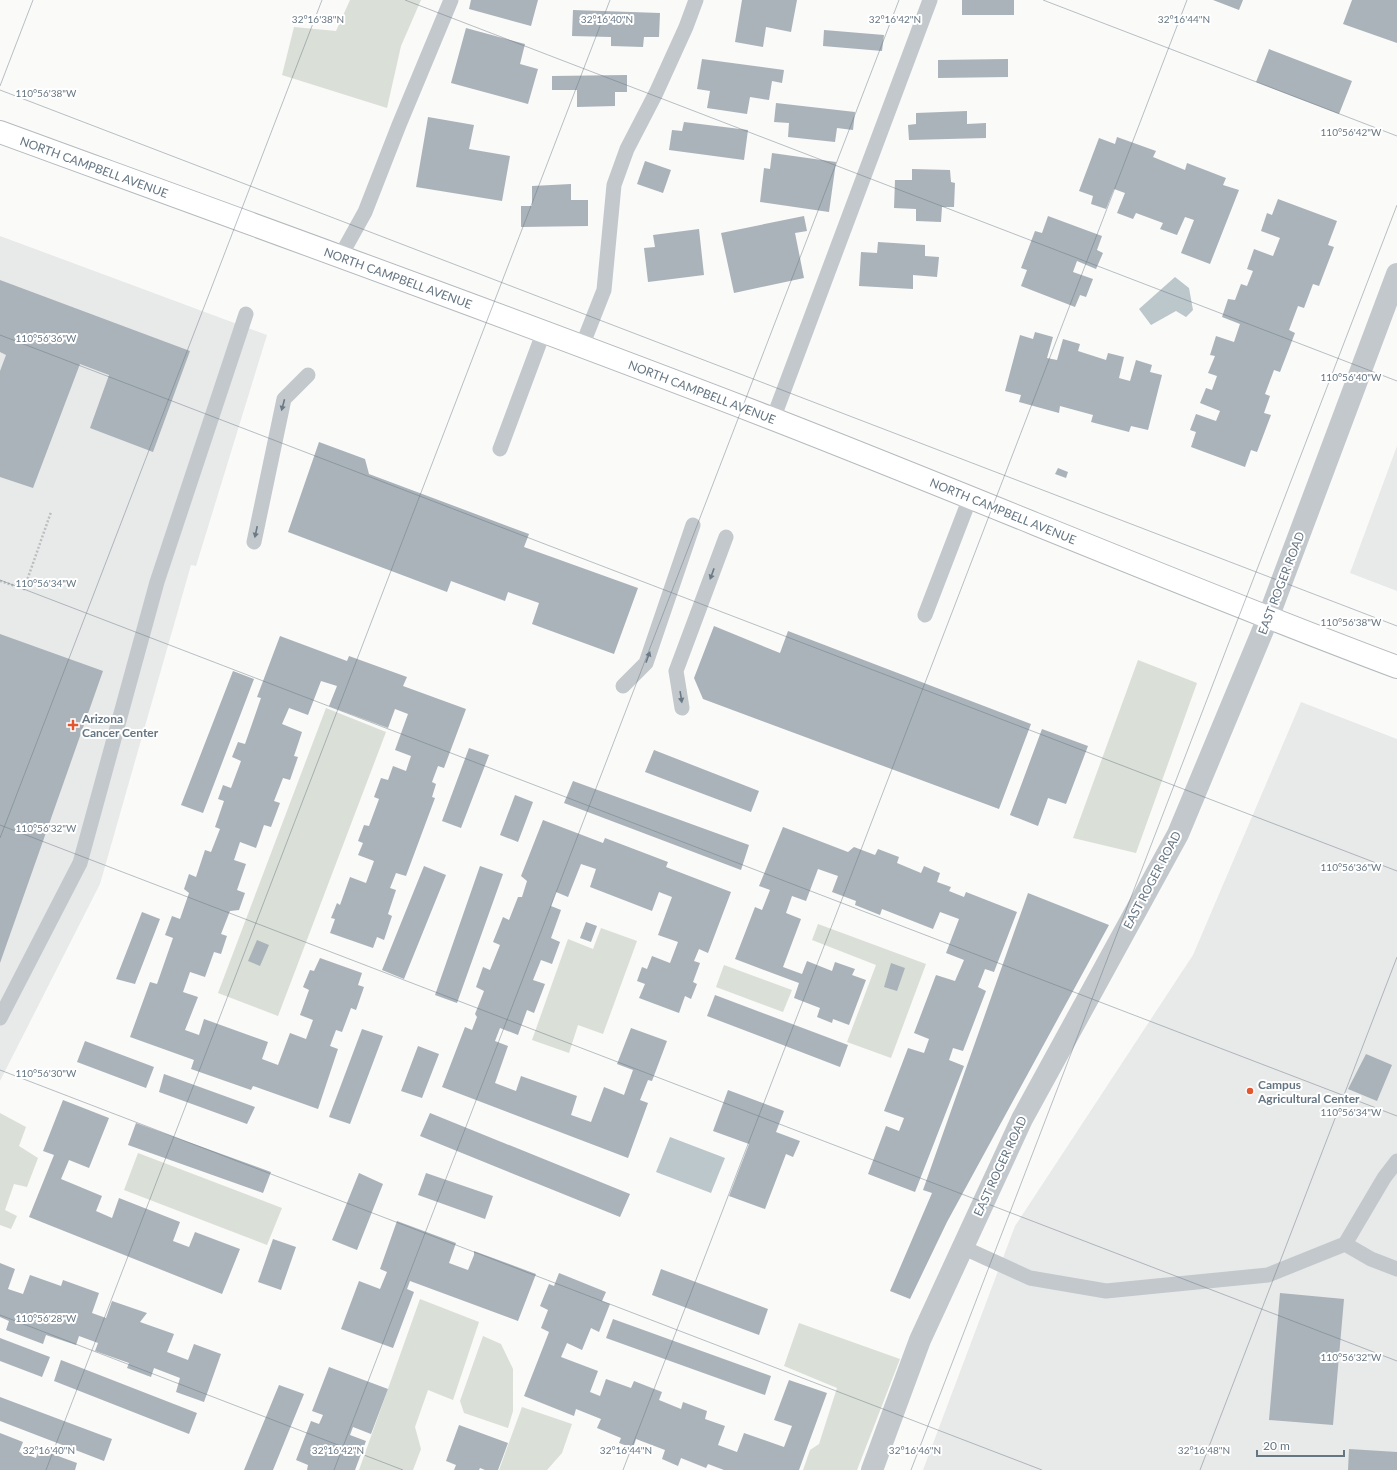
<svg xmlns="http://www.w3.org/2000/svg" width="1397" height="1470" font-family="Lato,sans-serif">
<rect width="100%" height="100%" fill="#fafaf8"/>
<!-- built -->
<path fill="#e8e9e9" d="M 0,236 L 267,335 L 196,566 L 191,565 L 100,884 L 0,1081 Z
M 1397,446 L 1397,591 L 1350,573 Z
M 1301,702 L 1397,739 L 1397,1470 L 923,1470 L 1015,1226 L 1193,955 Z"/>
<!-- green -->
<path fill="#dadfd7" d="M 350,0 L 421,0 L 401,46 L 387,108 L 282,75 L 294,27 L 336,31 Z
M 1138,660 L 1197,683 L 1136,853 L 1073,838 Z
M 326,708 L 386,732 L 278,1016 L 218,993 Z
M 818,924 L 926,964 L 891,1058 L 847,1042 L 876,965 L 812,940 Z
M 601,928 L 637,941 L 603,1034 L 578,1025 L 569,1053 L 532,1040 L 568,939 L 593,949 Z
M 724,965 L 792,990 L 783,1012 L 716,987 Z
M 0,1113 L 26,1127 L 19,1146 L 38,1158 L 27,1187 L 14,1184 L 5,1210 L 17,1216 L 11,1229 L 0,1225 Z
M 138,1153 L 282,1208 L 267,1245 L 124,1190 Z
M 420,1299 L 479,1322 L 453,1400 L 428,1390 L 415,1427 L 421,1449 L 413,1470 L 359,1470 Z
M 799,1323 L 900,1359 L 857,1470 L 803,1470 L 810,1450 L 819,1444 L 837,1388 L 784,1366 Z
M 483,1336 L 501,1344 L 513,1369 L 513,1411 L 508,1428 L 464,1413 L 460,1401 Z
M 522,1407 L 572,1424 L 562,1453 L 547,1470 L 499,1470 Z"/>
<!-- water -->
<path fill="#bbc7cb" d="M 1175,277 L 1189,288 L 1193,310 L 1186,317 L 1176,311 L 1151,325 L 1139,309 Z
M 670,1137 L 725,1158 L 711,1193 L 656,1172 Z"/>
<!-- building -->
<path fill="#aab3b9" d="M 471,0 L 538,0 L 531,26 L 469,9 Z
M 742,0 L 797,0 L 791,32 L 766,27 L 763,47 L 735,42 Z
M 962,0 L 1014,0 L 1014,15 L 962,15 Z
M 1213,0 L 1243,0 L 1239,10 Z
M 1352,0 L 1397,0 L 1397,43 L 1343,24 Z
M 573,10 L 660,13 L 659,37 L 644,37 L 643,47 L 611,46 L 611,37 L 572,36 Z
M 466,28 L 525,44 L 520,64 L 538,69 L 528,104 L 451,83 Z
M 824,30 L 884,35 L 882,51 L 823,46 Z
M 1269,49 L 1352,81 L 1339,114 L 1256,82 Z
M 702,59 L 784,70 L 782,83 L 772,81 L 769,100 L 750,97 L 747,114 L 707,108 L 710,91 L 697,89 Z
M 1008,59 L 1008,77 L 938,78 L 938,60 Z
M 627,75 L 627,92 L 615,92 L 615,106 L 577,107 L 577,90 L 552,90 L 552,76 Z
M 776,103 L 855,112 L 853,130 L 837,128 L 835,142 L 788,137 L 789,123 L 774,122 Z
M 967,111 L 967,124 L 986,123 L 986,138 L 909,140 L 908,125 L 916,124 L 916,113 Z
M 428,117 L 474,125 L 469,149 L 510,156 L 502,201 L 416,187 Z
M 684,122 L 748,130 L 744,160 L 669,150 L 672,130 L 682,131 Z
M 1117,137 L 1156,151 L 1153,157 L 1185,170 L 1187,163 L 1226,178 L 1223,185 L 1239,190 L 1210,264 L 1181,253 L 1194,220 L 1185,217 L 1177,235 L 1160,229 L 1163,223 L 1136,213 L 1133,219 L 1117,213 L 1125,193 L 1114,189 L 1106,209 L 1091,204 L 1093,196 L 1079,191 L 1099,138 L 1115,144 Z
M 772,153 L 836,162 L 829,212 L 760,202 L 764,168 L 770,169 Z
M 645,161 L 671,170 L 663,193 L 637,184 Z
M 912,169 L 950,170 L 951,182 L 955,183 L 954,207 L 942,207 L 941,222 L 916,221 L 916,209 L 894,208 L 895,180 L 912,180 Z
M 571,184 L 571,200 L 588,200 L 588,226 L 521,227 L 521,206 L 532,206 L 532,186 Z
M 1278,199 L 1337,221 L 1328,245 L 1334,247 L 1319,286 L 1313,284 L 1304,308 L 1298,306 L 1289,330 L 1295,333 L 1280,372 L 1274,370 L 1265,394 L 1270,396 L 1264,413 L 1271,415 L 1257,452 L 1251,450 L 1245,467 L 1191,447 L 1196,432 L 1190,430 L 1196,414 L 1216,421 L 1220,411 L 1200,403 L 1206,388 L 1212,390 L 1217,376 L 1208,373 L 1215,356 L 1210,355 L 1216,336 L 1234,342 L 1240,324 L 1222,317 L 1228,299 L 1235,300 L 1241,284 L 1247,286 L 1253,271 L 1247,269 L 1254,249 L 1273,256 L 1280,238 L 1261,231 L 1267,213 L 1272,215 Z
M 804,216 L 807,231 L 795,233 L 804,278 L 734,293 L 721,233 Z
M 1048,216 L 1102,236 L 1097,250 L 1103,253 L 1096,269 L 1077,261 L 1073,272 L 1093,279 L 1086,297 L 1080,295 L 1075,307 L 1021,286 L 1027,270 L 1021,268 L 1035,231 L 1042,233 Z
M 699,229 L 704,275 L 648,282 L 644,248 L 655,247 L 653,235 Z
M 878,242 L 925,245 L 925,256 L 939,257 L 937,277 L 913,275 L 913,289 L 859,286 L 861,252 L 877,253 Z
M 0,280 L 190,351 L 153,452 L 90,428 L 109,375 L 80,364 L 33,488 L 0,477 L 0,371 L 6,355 L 0,352 Z
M 1035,332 L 1053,337 L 1047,358 L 1057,360 L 1063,339 L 1080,344 L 1078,351 L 1106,360 L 1108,353 L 1124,357 L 1119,378 L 1130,381 L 1136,360 L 1152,365 L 1150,372 L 1162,375 L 1148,430 L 1131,426 L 1129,432 L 1091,422 L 1093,415 L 1060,406 L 1059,413 L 1019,402 L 1021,395 L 1005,391 L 1020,335 L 1033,339 Z
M 319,442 L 365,459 L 369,474 L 529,534 L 524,547 L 638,588 L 614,654 L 532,624 L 539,603 L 508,592 L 505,601 L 451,581 L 447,592 L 288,532 Z
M 1058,468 L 1068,472 L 1066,478 L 1055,474 Z
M 714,626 L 780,653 L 788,631 L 1031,724 L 999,809 L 703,699 L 694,678 Z
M 0,634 L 103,671 L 0,963 Z
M 280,636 L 347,661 L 349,656 L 407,677 L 403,686 L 466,709 L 444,768 L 438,766 L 432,782 L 436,784 L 432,797 L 435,798 L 406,876 L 396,873 L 390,888 L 396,890 L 388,914 L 392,916 L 384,940 L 377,937 L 373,948 L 330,933 L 335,919 L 331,918 L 337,903 L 340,905 L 350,877 L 366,883 L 374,861 L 358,855 L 363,843 L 358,841 L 364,825 L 369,826 L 379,799 L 374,797 L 381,778 L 388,780 L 393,766 L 406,771 L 411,756 L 395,750 L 408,714 L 395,709 L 388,728 L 329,706 L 337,686 L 321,681 L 308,715 L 289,708 L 282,724 L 302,732 L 294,756 L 298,757 L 290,780 L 283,778 L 274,801 L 280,803 L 271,827 L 264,825 L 256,848 L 240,842 L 234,860 L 246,864 L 237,890 L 245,893 L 239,910 L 230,911 L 221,934 L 227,936 L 221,954 L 214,952 L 205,977 L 190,972 L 183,992 L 198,997 L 185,1030 L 199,1035 L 204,1019 L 268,1042 L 262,1059 L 278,1065 L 290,1033 L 306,1039 L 313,1020 L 300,1015 L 309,990 L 303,987 L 310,970 L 314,971 L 320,958 L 362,973 L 358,985 L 364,987 L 356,1010 L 351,1008 L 342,1032 L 336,1030 L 330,1046 L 338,1049 L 318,1109 L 253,1086 L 251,1090 L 191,1069 L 194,1060 L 130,1037 L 150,982 L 157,984 L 173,938 L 165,935 L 172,916 L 180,919 L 189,893 L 184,889 L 189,874 L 196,877 L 205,850 L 211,852 L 220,829 L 215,827 L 224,801 L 218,799 L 223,785 L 231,788 L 241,761 L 232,757 L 238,742 L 245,744 L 261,698 L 257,697 Z
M 233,671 L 254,679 L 203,813 L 181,805 Z
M 1042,729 L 1088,746 L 1066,804 L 1048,798 L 1038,826 L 1010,815 Z
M 469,748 L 489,755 L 461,828 L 442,821 Z
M 654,750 L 759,791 L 751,812 L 645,772 Z
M 573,781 L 749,845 L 741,870 L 564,803 Z
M 515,795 L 533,802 L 518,842 L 500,835 Z
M 543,820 L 603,843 L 605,838 L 668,862 L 666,867 L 731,892 L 708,953 L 699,949 L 694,961 L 700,963 L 693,982 L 697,984 L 691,999 L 685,996 L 679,1013 L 639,998 L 645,984 L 637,981 L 642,967 L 647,969 L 652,956 L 670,963 L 678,942 L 658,935 L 672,897 L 659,892 L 652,911 L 590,887 L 596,869 L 581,864 L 568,897 L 556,892 L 551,906 L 561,910 L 551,938 L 560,942 L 552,964 L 541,960 L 533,980 L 545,984 L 534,1013 L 527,1010 L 518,1035 L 500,1028 L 495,1041 L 508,1046 L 495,1083 L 516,1091 L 521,1076 L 577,1096 L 571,1115 L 591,1122 L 604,1087 L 624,1095 L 633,1070 L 617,1064 L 631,1028 L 667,1041 L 652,1081 L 648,1080 L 640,1100 L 648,1103 L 628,1158 L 442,1087 L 465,1027 L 472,1030 L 477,1017 L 475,1014 L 484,991 L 476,987 L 483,967 L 490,970 L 500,945 L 493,942 L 503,917 L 509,920 L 518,897 L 522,897 L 527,881 L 521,876 Z
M 783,827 L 848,852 L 854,847 L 875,855 L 878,849 L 899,857 L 897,863 L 921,873 L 924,866 L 940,873 L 937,882 L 951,887 L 949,891 L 964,897 L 966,892 L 1017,912 L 994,972 L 985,969 L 978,987 L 986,991 L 963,1051 L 953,1048 L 949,1060 L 964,1066 L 915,1192 L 868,1174 L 886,1126 L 899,1131 L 904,1118 L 884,1111 L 908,1048 L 924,1053 L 929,1039 L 914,1033 L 936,975 L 955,981 L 964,960 L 946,953 L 959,919 L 940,912 L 933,929 L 882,909 L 880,915 L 855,905 L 856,901 L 832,892 L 838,876 L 818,869 L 806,901 L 792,896 L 786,913 L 801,919 L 783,967 L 802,974 L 807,961 L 832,971 L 835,962 L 855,969 L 852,975 L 866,980 L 849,1025 L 833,1019 L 832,1023 L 817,1017 L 820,1008 L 794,998 L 799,983 L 735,959 L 755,907 L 762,910 L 770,890 L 759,886 Z
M 424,866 L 446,875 L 404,979 L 382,970 Z
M 480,866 L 503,874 L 457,1003 L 435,995 Z
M 1028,893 L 1109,925 L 947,1222 L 910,1299 L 890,1291 L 932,1193 L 923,1190 Z
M 142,912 L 160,919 L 135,984 L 116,979 Z
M 586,922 L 597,926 L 591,942 L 580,938 Z
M 257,940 L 269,945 L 260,966 L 248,961 Z
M 891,963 L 905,968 L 897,991 L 884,987 Z
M 715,995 L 848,1045 L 840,1067 L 707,1016 Z
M 362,1029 L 383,1036 L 350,1124 L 329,1117 Z
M 85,1041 L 154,1067 L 146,1088 L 77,1062 Z
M 418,1046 L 439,1054 L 422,1098 L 401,1091 Z
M 1366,1054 L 1392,1065 L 1377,1101 L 1348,1089 Z
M 164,1074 L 255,1107 L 247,1124 L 159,1092 Z
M 728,1090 L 784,1111 L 776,1132 L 800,1141 L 793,1157 L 786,1154 L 765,1209 L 729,1196 L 749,1144 L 713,1131 Z
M 63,1100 L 109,1118 L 89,1168 L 69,1160 L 61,1179 L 102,1196 L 96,1211 L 112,1218 L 119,1198 L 180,1222 L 173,1241 L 189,1247 L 195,1232 L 240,1249 L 222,1294 L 29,1217 L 54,1155 L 43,1151 Z
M 430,1113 L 630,1194 L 620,1217 L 420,1136 Z
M 136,1123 L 271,1172 L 263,1193 L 128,1145 Z
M 359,1173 L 383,1184 L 357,1250 L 332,1240 Z
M 426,1173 L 493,1196 L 485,1219 L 418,1195 Z
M 397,1221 L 456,1243 L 449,1263 L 468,1270 L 474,1255 L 474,1251 L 536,1274 L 518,1321 L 410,1281 L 407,1289 L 414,1292 L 393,1348 L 341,1329 L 359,1281 L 380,1289 L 387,1272 L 380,1269 Z
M 273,1239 L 296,1247 L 281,1290 L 258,1282 Z
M 0,1263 L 15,1269 L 8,1289 L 23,1294 L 30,1275 L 61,1286 L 63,1280 L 99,1293 L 92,1313 L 106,1318 L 112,1301 L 147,1313 L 140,1322 L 174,1334 L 167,1352 L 188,1360 L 194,1344 L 221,1354 L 204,1402 L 176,1392 L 180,1378 L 154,1368 L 151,1377 L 127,1368 L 129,1363 L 95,1351 L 98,1343 L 79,1336 L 76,1345 L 46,1335 L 43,1344 L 6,1330 L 9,1321 L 0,1317 Z
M 661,1269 L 768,1309 L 759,1335 L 652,1295 Z
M 559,1273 L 606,1292 L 602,1301 L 610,1304 L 599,1332 L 591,1328 L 582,1350 L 567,1343 L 561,1357 L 598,1371 L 590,1392 L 600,1396 L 606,1379 L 631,1388 L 634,1381 L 662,1392 L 659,1400 L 681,1409 L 683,1402 L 707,1411 L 705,1419 L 725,1426 L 718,1445 L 737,1452 L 744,1433 L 784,1447 L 792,1426 L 774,1420 L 789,1380 L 827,1393 L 799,1470 L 724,1470 L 708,1464 L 706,1468 L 681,1458 L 678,1466 L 662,1459 L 665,1450 L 636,1439 L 633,1448 L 619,1443 L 621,1438 L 597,1428 L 601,1419 L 576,1409 L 574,1416 L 524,1396 L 549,1332 L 541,1328 L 548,1310 L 540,1306 L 549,1284 L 554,1286 Z
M 1280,1293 L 1344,1299 L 1333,1425 L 1269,1420 Z
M 613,1319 L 771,1376 L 765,1395 L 606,1338 Z
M 0,1338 L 50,1357 L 42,1377 L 0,1361 Z
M 61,1360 L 197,1413 L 189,1434 L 54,1381 Z
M 329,1367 L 388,1389 L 371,1434 L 353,1427 L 350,1435 L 366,1441 L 355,1470 L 307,1470 L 308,1465 L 296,1460 L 311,1421 L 319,1424 L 323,1415 L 312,1411 Z
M 279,1385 L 304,1394 L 273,1470 L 244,1470 Z
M 0,1397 L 112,1439 L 104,1461 L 0,1421 Z
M 459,1425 L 508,1443 L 498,1470 L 485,1470 L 480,1468 L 479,1470 L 454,1470 L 456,1465 L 446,1461 Z
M 0,1433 L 23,1442 L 19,1452 L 36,1458 L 39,1449 L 77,1463 L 75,1470 L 0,1470 Z
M 1349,1449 L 1397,1452 L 1397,1470 L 1348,1470 Z"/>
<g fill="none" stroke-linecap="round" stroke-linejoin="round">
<defs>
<path id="primary" d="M 0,132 C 257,226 514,319 768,417 C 979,499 1186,588 1397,667"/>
</defs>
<!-- primary casing -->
<use href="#primary" stroke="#b5babe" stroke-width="24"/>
<!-- path -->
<path stroke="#bbbfc2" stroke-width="2.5" stroke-dasharray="2 2" stroke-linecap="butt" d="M 0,581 L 24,589 L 51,512"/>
<!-- service -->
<path stroke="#c3c8cc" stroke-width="15" d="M 340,257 L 365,212 L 399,125 L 451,0
M 582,346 L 604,290 L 614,185 L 627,149 L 656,93 L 686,27 L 696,0
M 773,419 L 930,0
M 500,449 L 544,331
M 254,542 L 284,399 L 308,375
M 925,615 L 970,498
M 623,686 L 646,663 L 693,525
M 682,708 L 676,671 L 726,537
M 0,1018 L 80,863 L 157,582 L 246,314
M 1345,1244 L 1371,1259 L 1397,1269
M 962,1247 L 1030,1278 L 1106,1291 L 1268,1275 L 1345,1244 L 1384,1178 L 1397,1161"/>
<!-- minor -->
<path stroke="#c3c8cc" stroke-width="22" d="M 872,1470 L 920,1340 L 1022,1119 L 1178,834 L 1268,618"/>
<!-- tertiary -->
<path stroke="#c3c8cc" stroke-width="22" d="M 1268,618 L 1397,274"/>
<!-- primary -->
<use href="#primary" stroke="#fff" stroke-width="22"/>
</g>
<!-- one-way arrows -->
<defs><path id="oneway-solid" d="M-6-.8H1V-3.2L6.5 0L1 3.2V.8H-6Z"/></defs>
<g fill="#6a7a87">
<use href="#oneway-solid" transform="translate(283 405) rotate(105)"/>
<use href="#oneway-solid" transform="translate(256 532) rotate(102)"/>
<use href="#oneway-solid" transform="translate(712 574) rotate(110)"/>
<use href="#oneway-solid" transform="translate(648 657) rotate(-70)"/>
<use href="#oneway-solid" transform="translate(681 697) rotate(81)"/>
</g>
<!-- ticks -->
<path fill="none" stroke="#657683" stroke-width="1" stroke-opacity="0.45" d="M 405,0 L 1397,381M 1043,0 L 1397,136M 0,86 L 33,0M 0,90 L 1397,626M 0,335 L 1397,871M 0,580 L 1397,1116M 0,825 L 1397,1361M 0,838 L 322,0M 0,1070 L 1042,1470M 0,1315 L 403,1470M 46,1470 L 610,0M 334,1470 L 899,0M 623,1470 L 1187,0M 911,1470 L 1397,205M 1200,1470 L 1397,957"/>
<!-- markers -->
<g fill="#e4572e" stroke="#fff" stroke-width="1.5">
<path d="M71 719h4v4h4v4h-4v4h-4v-4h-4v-4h4z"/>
<circle cx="1250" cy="1091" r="4"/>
</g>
<g text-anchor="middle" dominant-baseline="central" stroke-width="4" stroke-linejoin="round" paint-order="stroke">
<!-- street labels -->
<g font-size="12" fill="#657683" stroke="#fff">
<text transform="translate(94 167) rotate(20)">NORTH CAMPBELL AVENUE</text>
<text transform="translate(398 278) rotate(20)">NORTH CAMPBELL AVENUE</text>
<text transform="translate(702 392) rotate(21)">NORTH CAMPBELL AVENUE</text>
<text transform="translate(1003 511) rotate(22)">NORTH CAMPBELL AVENUE</text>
<text transform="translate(1281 583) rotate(-69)">EAST ROGER ROAD</text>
<text transform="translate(1152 880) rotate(-62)">EAST ROGER ROAD</text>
<text transform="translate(1000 1166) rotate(-65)">EAST ROGER ROAD</text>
</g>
<!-- poi labels -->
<g font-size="12" font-weight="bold" fill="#657683" stroke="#fff" text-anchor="start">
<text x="82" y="718">Arizona<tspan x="82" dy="14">Cancer Center</tspan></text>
<text x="1258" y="1084">Campus<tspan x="1258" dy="14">Agricultural Center</tspan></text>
</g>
</g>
<g font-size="10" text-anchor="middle" fill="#657683" stroke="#fff" stroke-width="4" stroke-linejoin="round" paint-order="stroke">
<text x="318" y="23">32°16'38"N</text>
<text x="607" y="23">32°16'40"N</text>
<text x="895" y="23">32°16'42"N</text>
<text x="1184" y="23">32°16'44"N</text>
<text x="46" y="97">110°56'38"W</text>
<text x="1351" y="136">110°56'42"W</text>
<text x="46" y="342">110°56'36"W</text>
<text x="1351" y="381">110°56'40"W</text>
<text x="46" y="587">110°56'34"W</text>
<text x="1351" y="626">110°56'38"W</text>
<text x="46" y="832">110°56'32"W</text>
<text x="1351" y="871">110°56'36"W</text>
<text x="46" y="1077">110°56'30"W</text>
<text x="1351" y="1116">110°56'34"W</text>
<text x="46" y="1322">110°56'28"W</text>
<text x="1351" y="1361">110°56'32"W</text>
<text x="49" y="1454">32°16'40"N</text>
<text x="338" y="1454">32°16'42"N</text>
<text x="626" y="1454">32°16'44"N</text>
<text x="915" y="1454">32°16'46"N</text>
<text x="1204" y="1454">32°16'48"N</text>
</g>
<!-- scale -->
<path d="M1257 1450v6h87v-6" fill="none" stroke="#657683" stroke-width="2"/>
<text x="1263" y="1450" font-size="12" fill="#657683" stroke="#ffffff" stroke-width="3" paint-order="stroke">20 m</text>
</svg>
